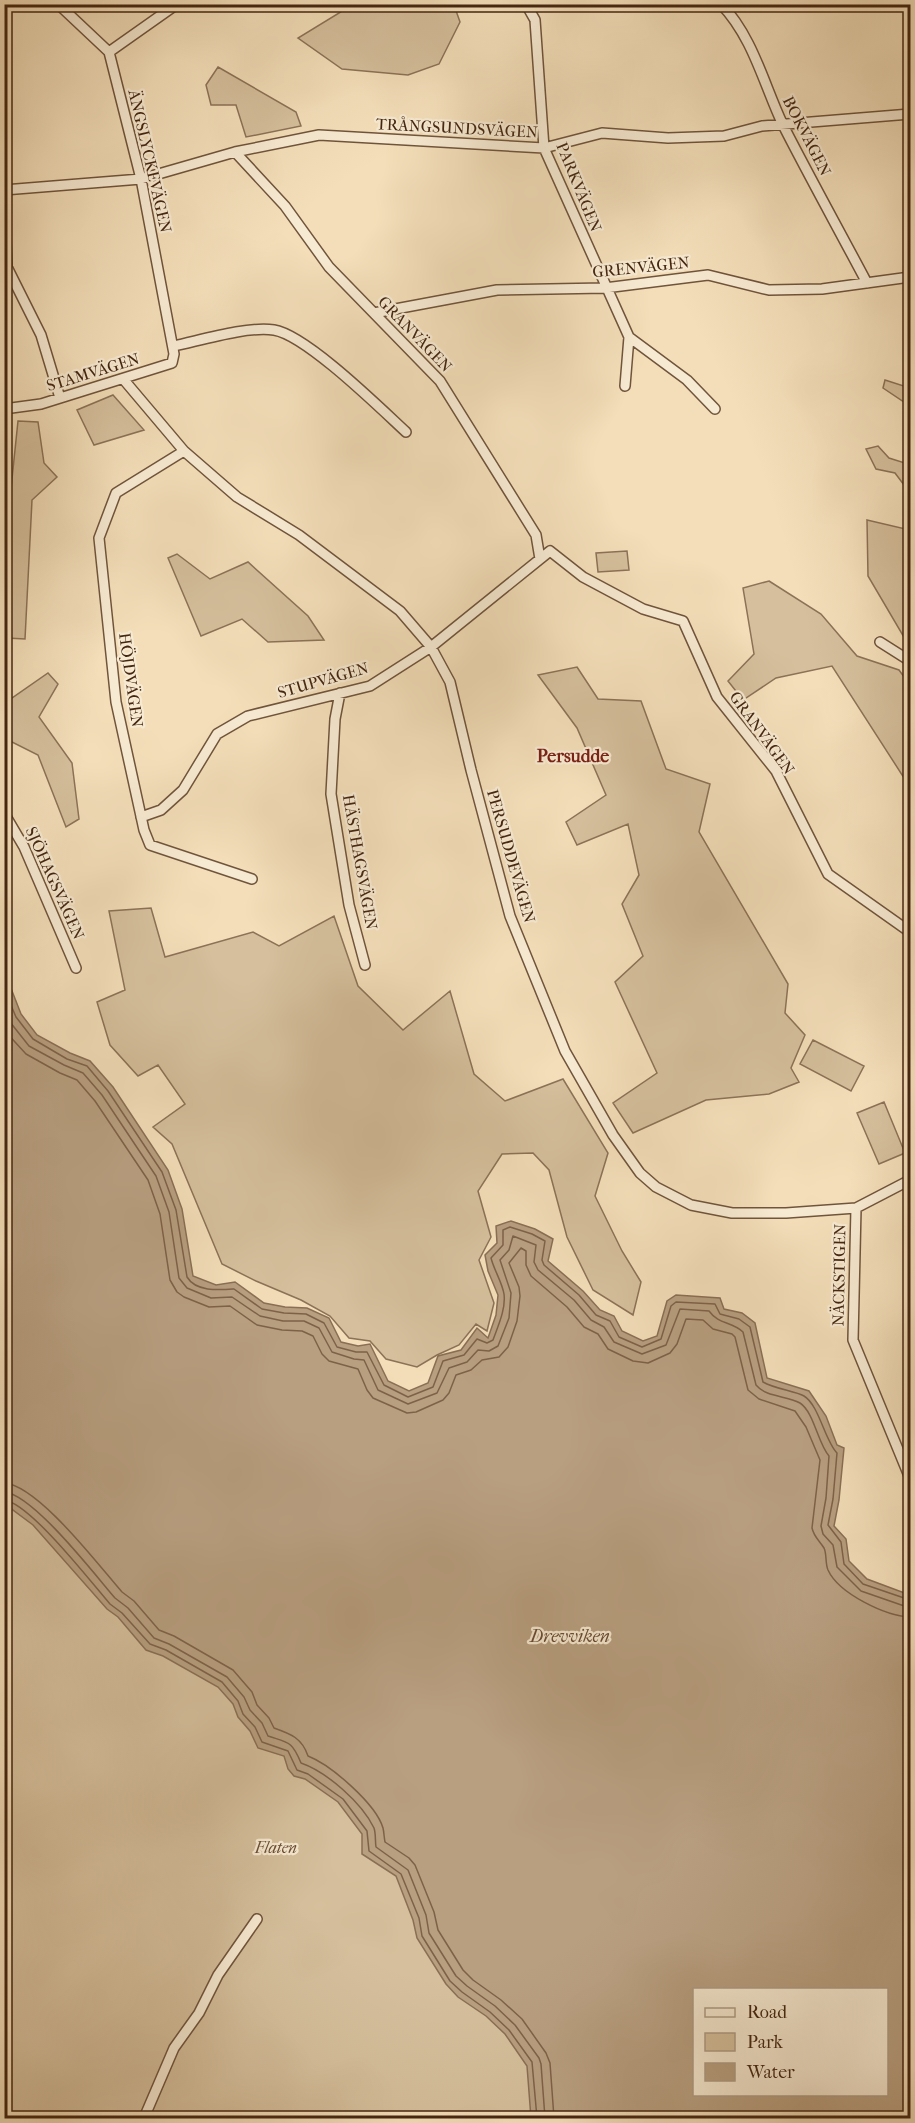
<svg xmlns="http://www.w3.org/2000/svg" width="915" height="2123" font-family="'IM FELL French Canon',serif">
<rect width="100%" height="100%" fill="#f3deb9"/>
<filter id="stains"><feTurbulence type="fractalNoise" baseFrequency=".00333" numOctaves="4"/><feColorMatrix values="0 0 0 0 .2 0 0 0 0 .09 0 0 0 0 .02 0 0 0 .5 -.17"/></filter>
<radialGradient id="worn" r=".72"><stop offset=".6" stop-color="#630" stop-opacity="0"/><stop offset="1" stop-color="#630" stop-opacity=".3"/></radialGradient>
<!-- green -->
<path fill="#d5bf9c" stroke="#8c7256" stroke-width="1.5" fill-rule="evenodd" d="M 352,5 L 454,5 L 460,22 L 439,64 L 408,75 L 342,69 L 298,38 Z
M 218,67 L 296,112 L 301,126 L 246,137 L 236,105 L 211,105 L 206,85 Z
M 885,380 L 910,388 L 910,406 L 883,388 Z
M 113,395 L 144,430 L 94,445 L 77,410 Z
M 18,421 L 38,422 L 44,463 L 57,477 L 32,500 L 25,639 L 7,638 L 10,498 Z
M 878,446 L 889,458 L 905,463 L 910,473 L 910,487 L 907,489 L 895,473 L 876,469 L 866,449 Z
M 867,520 L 910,530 L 910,642 L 905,639 L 868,576 Z
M 627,551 L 629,570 L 598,572 L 596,553 Z
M 177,554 L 210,579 L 248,562 L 308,616 L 324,640 L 268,642 L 242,619 L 201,636 L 168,558 Z
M 769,581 L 821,614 L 857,656 L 899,670 L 910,685 L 910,809 L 906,781 L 832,666 L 776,678 L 743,700 L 728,681 L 754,654 L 743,588 Z
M 577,667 L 598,699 L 641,701 L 666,769 L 710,784 L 699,832 L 788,984 L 785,1013 L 805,1035 L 791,1068 L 799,1082 L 769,1094 L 706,1100 L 633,1133 L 613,1103 L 657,1073 L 615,982 L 643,956 L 622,904 L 639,875 L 628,824 L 577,845 L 566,822 L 606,795 L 577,728 L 538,675 Z
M 48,673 L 58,684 L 39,717 L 72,763 L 79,819 L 66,827 L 38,755 L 6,739 L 5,703 Z
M 151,908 L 165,957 L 253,932 L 279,946 L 334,916 L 358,986 L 403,1030 L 450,991 L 474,1074 L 505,1101 L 563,1079 L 608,1153 L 595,1196 L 622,1251 L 641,1282 L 633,1315 L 593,1290 L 567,1237 L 549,1170 L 533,1153 L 502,1154 L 478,1191 L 491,1237 L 479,1260 L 494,1303 L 487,1331 L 476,1324 L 459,1345 L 437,1355 L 417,1367 L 386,1359 L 370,1341 L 349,1338 L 330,1316 L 301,1300 L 256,1281 L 222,1264 L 172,1144 L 153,1127 L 185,1104 L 158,1065 L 138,1076 L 110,1045 L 97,1002 L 125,990 L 109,911 Z
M 813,1040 L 864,1066 L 851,1091 L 800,1064 Z
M 884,1102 L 905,1153 L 879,1164 L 857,1113 Z
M 5,1308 L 910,1962 L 910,2118 L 5,2118 ZM 694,1990 L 886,1990 L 886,2094 L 694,2094 Z"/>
<!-- water -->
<path fill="#b89f80" stroke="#8a6f54" stroke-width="1.5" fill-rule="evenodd" d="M 5,973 L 21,1014 L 37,1035 L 70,1053 L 90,1061 L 113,1087 L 168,1170 L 182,1209 L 193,1276 L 216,1285 L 235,1282 L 264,1303 L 285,1307 L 307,1308 L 329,1318 L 341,1342 L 358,1346 L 370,1344 L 388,1381 L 409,1391 L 428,1383 L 438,1356 L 461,1350 L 477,1328 L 488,1338 L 496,1315 L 498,1295 L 488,1271 L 485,1255 L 497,1243 L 496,1226 L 511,1221 L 535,1229 L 553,1239 L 548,1261 L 583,1291 L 600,1310 L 614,1316 L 622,1331 L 643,1341 L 657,1336 L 667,1301 L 676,1295 L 720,1298 L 724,1309 L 742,1313 L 755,1323 L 767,1378 L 809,1391 L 826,1416 L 837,1445 L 844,1448 L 839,1500 L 834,1526 L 846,1539 L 849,1561 L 867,1579 L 910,1595 L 910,2118 L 531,2118 L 527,2066 L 505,2034 L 486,2016 L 458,1997 L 446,1984 L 417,1938 L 413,1920 L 396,1876 L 362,1854 L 362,1834 L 338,1802 L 305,1779 L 294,1776 L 288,1769 L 284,1756 L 258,1748 L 250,1731 L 238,1717 L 233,1704 L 218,1687 L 163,1656 L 146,1650 L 118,1617 L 107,1609 L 33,1525 L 5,1504 ZM 694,1990 L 886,1990 L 886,2094 L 694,2094 Z"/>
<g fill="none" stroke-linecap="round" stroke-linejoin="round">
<!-- shore -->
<path stroke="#7e6248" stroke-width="1.5" d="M 4,989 L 16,1017 L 33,1039 L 67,1059 L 87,1066 L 108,1091 L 162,1172 L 176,1210 L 187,1277 C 196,1292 219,1290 234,1289 L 262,1309 L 284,1313 L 306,1314 L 324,1323 L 337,1347 L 356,1352 L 367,1352 L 384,1385 L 408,1397 L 433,1387 L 443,1361 L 464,1355 L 477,1339 L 487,1343 L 493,1340 C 498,1326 506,1309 504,1294 C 502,1282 494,1270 491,1258 L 503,1245 L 503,1230 L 510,1227 L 532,1234 L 545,1241 L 542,1260 L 544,1265 L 579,1295 L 596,1315 L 610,1321 L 619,1337 L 642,1347 L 661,1339 L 671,1306 L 676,1302 L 715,1304 L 720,1314 L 739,1319 L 750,1327 L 763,1382 C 775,1389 795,1391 804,1396 C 819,1405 825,1441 837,1453 L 833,1499 L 828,1525 L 841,1542 L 844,1564 L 863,1584 L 910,1600
M 4,1010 L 10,1022 L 29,1046 L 64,1065 L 83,1073 L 102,1095 L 156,1176 L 169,1212 L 179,1278 L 187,1288 L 211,1298 L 232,1297 L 260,1316 L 283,1321 L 304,1321 L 319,1328 L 332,1352 L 354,1359 L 364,1360 L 378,1390 L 408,1404 L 437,1393 L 449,1368 L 467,1362 L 478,1350 L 489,1351 L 498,1346 L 509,1318 L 511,1293 L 500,1260 L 509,1250 L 513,1236 L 536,1245 L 534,1262 L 538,1270 L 574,1300 L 591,1320 L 604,1327 L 614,1342 L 642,1354 L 666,1345 L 680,1309 L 709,1311 C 719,1325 731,1321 743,1332 L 756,1385 C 767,1398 786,1395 800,1403 C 814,1412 818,1444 829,1456 L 826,1498 L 821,1526 L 823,1534 L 833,1545 L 837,1567 L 861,1591 L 910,1608
M 4,1030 L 26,1054 L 60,1073 L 77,1080 L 95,1101 L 148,1180 L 160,1214 L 170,1280 L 177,1292 L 184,1297 L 209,1307 L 230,1306 L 257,1325 L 282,1330 L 302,1331 L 313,1336 L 322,1354 L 329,1361 L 358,1369 L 367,1390 L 373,1398 L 407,1413 L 416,1412 L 443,1400 L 449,1393 L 456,1375 L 471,1370 L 482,1360 L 499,1357 L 508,1347 L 517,1321 L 520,1296 L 519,1287 L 509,1263 L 521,1248 L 526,1251 L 526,1265 L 531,1276 L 567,1307 L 584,1327 L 598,1334 L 608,1349 L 633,1361 L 648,1363 L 670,1353 L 677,1344 L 686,1319 L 703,1320 L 713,1329 L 732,1334 L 735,1337 L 748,1390 L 759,1399 L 795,1411 L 806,1427 L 820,1460 L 812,1528 C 814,1537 819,1540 824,1548 C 827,1554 825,1563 828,1570 C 839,1594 886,1616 910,1617
M 4,1483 C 38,1485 99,1566 122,1592 L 134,1601 L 159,1630 L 174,1636 L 233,1670 L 252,1692 L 257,1705 L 269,1718 L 274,1728 C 291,1734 302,1738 308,1756 C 331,1765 376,1804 383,1828 C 384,1832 384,1837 385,1842 L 409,1858 L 415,1865 L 434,1912 L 438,1930 L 463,1970 L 473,1980 L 501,2000 L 522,2019 L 546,2053 L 550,2063 L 554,2118
M 4,1492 C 33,1494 95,1575 115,1598 L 128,1608 L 154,1638 L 169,1644 L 227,1677 L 244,1697 L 250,1710 L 262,1723 L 268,1736 C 289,1743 292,1741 301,1763 C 327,1772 362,1803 374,1828 C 376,1834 375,1841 376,1847 L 408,1870 L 426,1915 L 429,1933 L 456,1976 L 467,1986 L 495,2006 L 515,2025 L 539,2058 L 541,2064 L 545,2118
M 4,1500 C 30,1503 91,1582 110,1604 L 122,1613 L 150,1644 L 166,1650 L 222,1682 L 238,1701 L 243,1714 L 255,1727 L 262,1742 L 288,1751 L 297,1770 L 308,1774 L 343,1799 L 367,1831 L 369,1851 L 401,1874 L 419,1918 L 422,1936 L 450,1981 L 462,1992 L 490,2012 L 509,2030 L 532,2062 L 537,2118"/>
<defs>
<path id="minor" d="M 526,4 L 535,20 L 544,148 L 629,337 L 625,386
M 721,4 C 753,37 764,85 783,125 C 810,178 839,230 867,283
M 109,52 L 177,4
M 235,152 L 285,206 L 329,267 L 440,381 L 536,535 L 540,559
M 4,190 L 141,179 L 235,152 L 319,135 L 544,148 L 602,133 L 668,138 L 724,136 L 762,126 L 910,114
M 4,191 L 7,267 L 41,335 L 60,398
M 374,313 L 497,290 L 605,288 L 708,275 L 769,290 L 822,289 L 910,277
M 629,337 L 687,380 L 715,409
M 174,346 C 202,340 247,326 274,330 C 306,335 380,408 406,432
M 124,380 L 184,451 L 237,497 L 299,535 L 400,611 L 431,647 L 450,682 L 471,770 L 510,916 L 565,1051 L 613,1135 L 640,1173 L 656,1187 L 691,1205 L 732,1213 L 786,1213 L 856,1208 L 910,1180
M 4,409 L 41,404 L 172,363 L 174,354 L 141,179 L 109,52 L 58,4
M 184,451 L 116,493 L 99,538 L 116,702 L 144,830 L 150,845 L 252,879
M 880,642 L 910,661
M 340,693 L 335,719 L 331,794 L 349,905 L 365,965
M 4,813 L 24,847 L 76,968
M 141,817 L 161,810 L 183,790 L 217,734 L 248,716 L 370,686 L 431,647 L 550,551 L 583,577 L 643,609 L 683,621 L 717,697 L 776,771 L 828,874 L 910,932
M 856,1208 L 853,1340 L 909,1476
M 144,2118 L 174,2048 L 199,2013 L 218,1975 L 257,1919"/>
</defs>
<!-- minor casing -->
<use href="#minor" stroke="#70543b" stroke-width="12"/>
<!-- minor -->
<use href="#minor" stroke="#f7ead2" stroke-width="9"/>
</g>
<g text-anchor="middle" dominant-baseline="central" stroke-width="4.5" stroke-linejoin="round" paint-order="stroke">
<!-- street labels -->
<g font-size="16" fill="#442611" stroke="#f7ead2">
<text transform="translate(457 128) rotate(3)">TRÅNGSUNDSVÄGEN</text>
<text transform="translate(807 136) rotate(63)">BOKVÄGEN</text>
<text transform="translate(150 161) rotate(77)">ÄNGSLYCKEVÄGEN</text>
<text transform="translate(579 187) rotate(68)">PARKVÄGEN</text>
<text transform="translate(641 267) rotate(-6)">GRENVÄGEN</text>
<text transform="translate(415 334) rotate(46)">GRANVÄGEN</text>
<text transform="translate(93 372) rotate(-17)">STAMVÄGEN</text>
<text transform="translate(131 680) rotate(82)">HÖJDVÄGEN</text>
<text transform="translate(323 680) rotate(-16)">STUPVÄGEN</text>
<text transform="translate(762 733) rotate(54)">GRANVÄGEN</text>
<text transform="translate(511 856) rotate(74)">PERSUDDEVÄGEN</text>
<text transform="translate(360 862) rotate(80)">HÄSTHAGSVÄGEN</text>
<text transform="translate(55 883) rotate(66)">SJÖHAGSVÄGEN</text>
<text transform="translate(839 1275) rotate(-89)">NÄCKSTIGEN</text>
</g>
<!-- park labels -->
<g font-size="16" font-style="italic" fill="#684c34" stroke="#f7ead2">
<text x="276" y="1847">Flaten</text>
</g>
<!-- neighbourhood labels -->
<g font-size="18" font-weight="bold" fill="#7a1f14" stroke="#f7ead2">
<text x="573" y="756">Persudde</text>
</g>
<!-- water labels -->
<g font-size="18" font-style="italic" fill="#674a32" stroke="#f7ead2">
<text x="570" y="1636">Drevviken</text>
</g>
</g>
<!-- margin -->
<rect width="915" height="2123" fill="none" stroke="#f3deb9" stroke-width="24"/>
<rect x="6" y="6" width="903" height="2111" fill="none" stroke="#442611" stroke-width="3"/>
<rect x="12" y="12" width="891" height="2099" fill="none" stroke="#442611" stroke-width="1.5"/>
<!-- legend -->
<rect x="693" y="1988" width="195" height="108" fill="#f7ead2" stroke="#af9c85" stroke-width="1.5"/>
<rect x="705" y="2008" width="30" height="9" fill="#f7ead2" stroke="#af9c85" stroke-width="1.5"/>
<text x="747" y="2018" font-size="18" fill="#442611">Road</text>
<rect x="705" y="2033" width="30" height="18" fill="#d5bf9c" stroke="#af9c85" stroke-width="1.5"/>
<text x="747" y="2048" font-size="18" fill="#442611">Park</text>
<rect x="705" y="2063" width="30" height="18" fill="#b89f80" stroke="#af9c85" stroke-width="1.5"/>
<text x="747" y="2078" font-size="18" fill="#442611">Water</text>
<rect width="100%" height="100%" filter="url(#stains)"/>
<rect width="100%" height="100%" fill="url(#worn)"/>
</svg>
